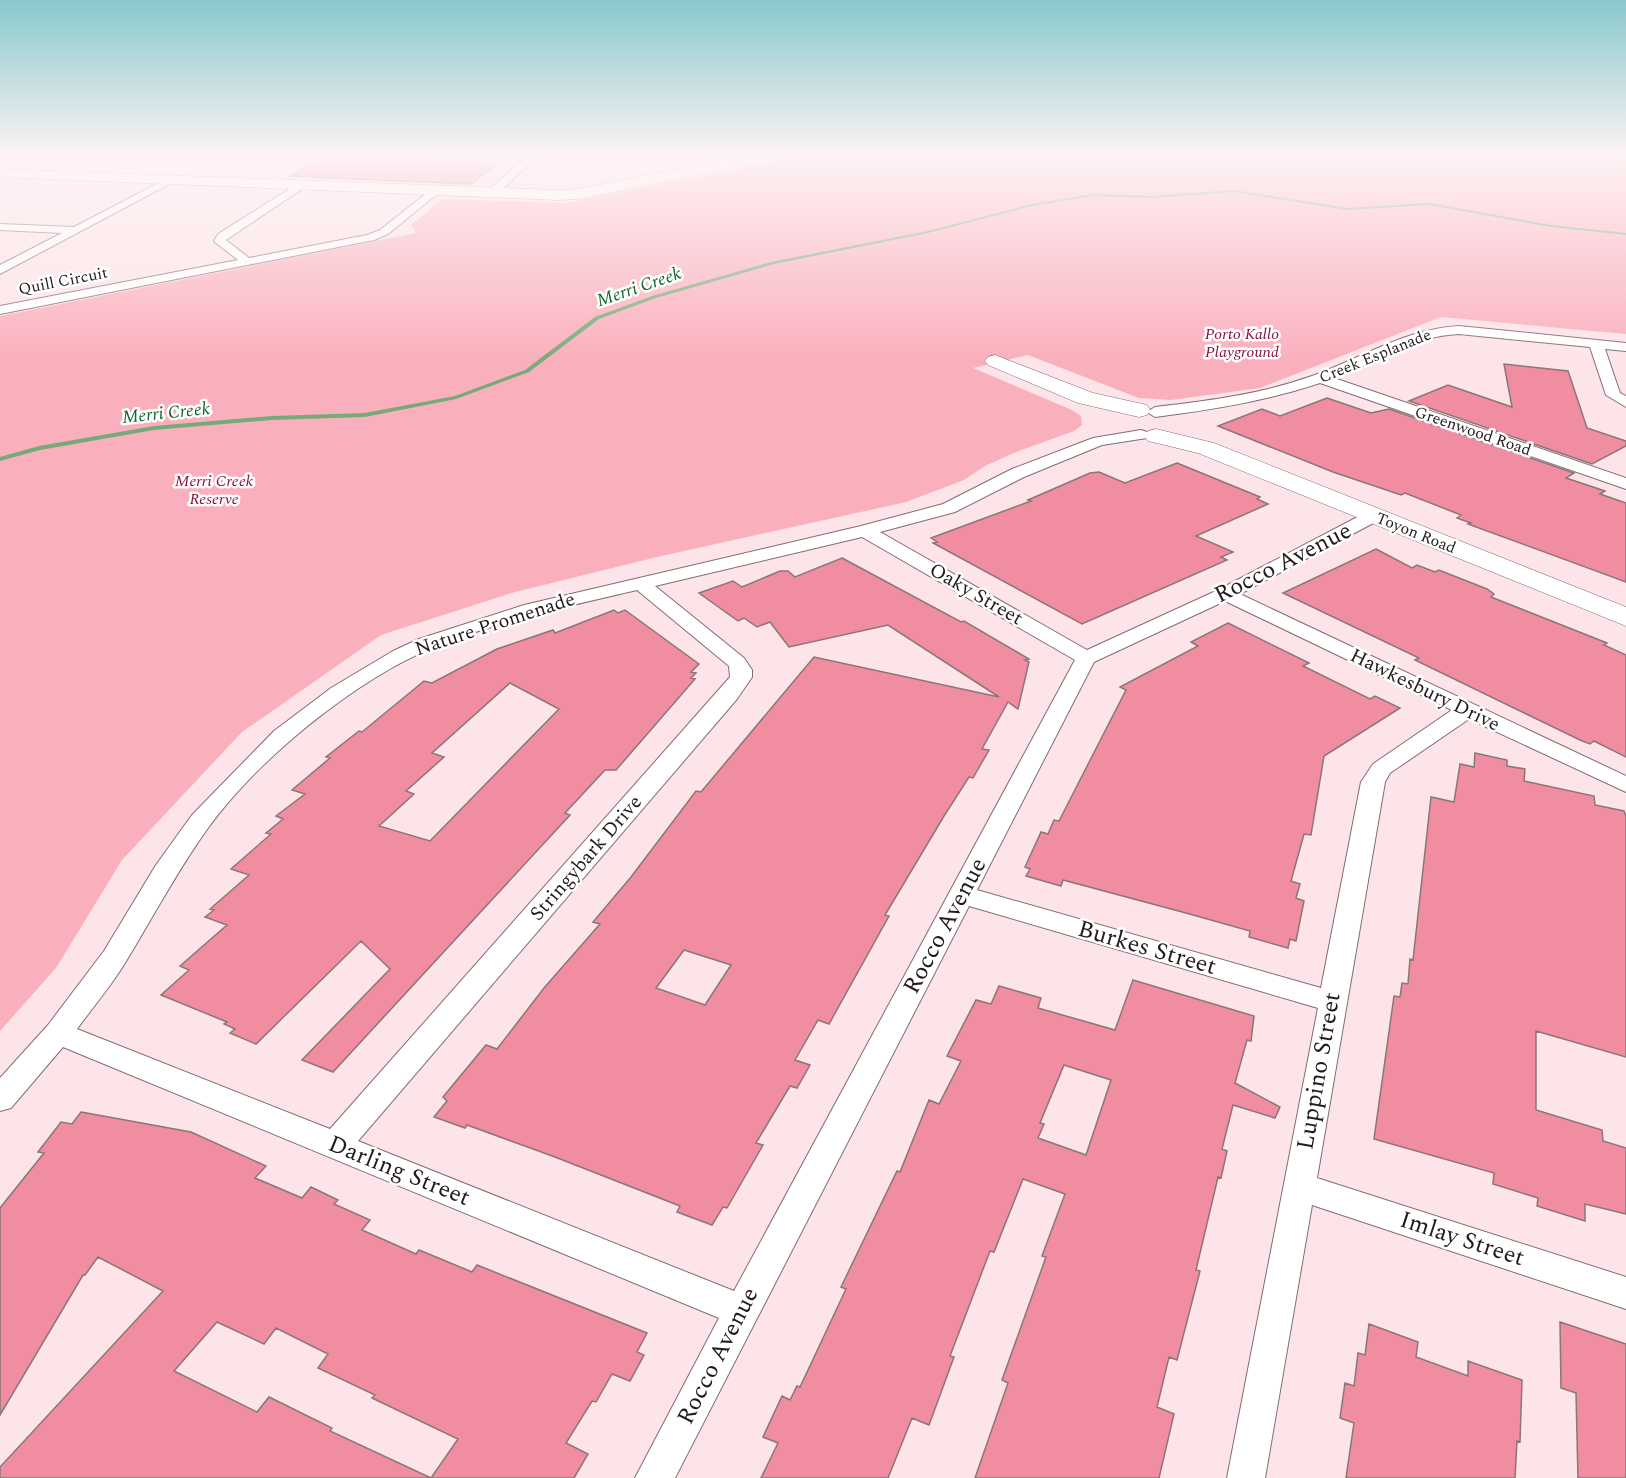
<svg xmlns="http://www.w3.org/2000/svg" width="1626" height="1478" font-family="Spectral,serif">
<rect width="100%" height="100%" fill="#fde4e8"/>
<!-- green -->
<path fill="#faafbc" d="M 806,155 L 1626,155 L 1626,334 L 1441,317 L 1260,388 L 1171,400 L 1139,398 L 1028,355 L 973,368 L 1072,410 L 1081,416 L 1082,425 L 1074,431 L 1016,452 L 985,466 L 964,480 L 906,502 L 657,557 L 515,592 L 381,635 L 242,732 L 122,860 L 56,968 L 0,1031 L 0,316 L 416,233 L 411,225 L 443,199 L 566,203 Z"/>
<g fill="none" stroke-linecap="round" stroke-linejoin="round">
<!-- stream -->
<path fill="#75aa79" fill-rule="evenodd" d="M 1602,155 L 1610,155 L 1626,159 L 1626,161 Z
M 1234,190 L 1348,208 L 1429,203 L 1551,225 L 1626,233 L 1626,235 L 1551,227 L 1429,205 L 1348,210 L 1234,192 L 1153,198 L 1093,196 L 1032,206 L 928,233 L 774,264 L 656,298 L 599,319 L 529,372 L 456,399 L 365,417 L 272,420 L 154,430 L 40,450 L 0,461 L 0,457 L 39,446 L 154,426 L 272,416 L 365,413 L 455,396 L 525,370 L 595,317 L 652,296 L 771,262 L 928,231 L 1032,204 L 1093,194 L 1153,196 Z"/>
</g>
<!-- building -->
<path fill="#f18da1" stroke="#8b7579" stroke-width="1.5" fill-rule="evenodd" d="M 322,155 L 420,155 L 503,159 L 471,184 L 290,176 Z
M 1504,364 L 1568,371 L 1587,428 L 1626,441 L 1626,446 L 1592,464 L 1409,401 L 1448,385 L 1512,407 Z
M 1327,398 L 1371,413 L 1389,409 L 1574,473 L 1566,478 L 1605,491 L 1600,494 L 1626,503 L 1626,582 L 1468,524 L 1471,523 L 1457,518 L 1461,515 L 1405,493 L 1401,495 L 1333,472 L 1218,426 L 1262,409 L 1280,416 Z
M 1177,463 L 1260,497 L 1257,499 L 1268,504 L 1196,536 L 1233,552 L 1221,557 L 1227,560 L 1082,624 L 933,543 L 937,542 L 931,538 L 1031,501 L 1028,500 L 1090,473 L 1099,472 L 1125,483 Z
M 1376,549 L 1412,568 L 1417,565 L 1435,572 L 1439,570 L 1487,589 L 1494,594 L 1491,597 L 1607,643 L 1604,645 L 1626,655 L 1626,757 L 1594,741 L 1590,744 L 1580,740 L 1415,660 L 1419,658 L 1283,593 Z
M 842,558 L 961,622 L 964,621 L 1029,659 L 1025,660 L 1029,662 L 1018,709 L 1008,702 L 982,749 L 989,750 L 973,778 L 969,777 L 944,816 L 885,915 L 889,916 L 829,1024 L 818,1020 L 795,1060 L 810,1065 L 797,1088 L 790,1086 L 756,1143 L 763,1145 L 727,1208 L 723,1207 L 712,1225 L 677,1212 L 680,1206 L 555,1157 L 467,1125 L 465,1128 L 434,1117 L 447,1101 L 443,1097 L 486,1045 L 497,1049 L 544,988 L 600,924 L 593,922 L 631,877 L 696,791 L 701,792 L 814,657 L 999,697 L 888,625 L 789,647 L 770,622 L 757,627 L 744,618 L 738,621 L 699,593 L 733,581 L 742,587 L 780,571 L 788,571 L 795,577 ZM 684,950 L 731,965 L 705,1005 L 656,988 Z
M 614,610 L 618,613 L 625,610 L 699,664 L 691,672 L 696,673 L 691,678 L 695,679 L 616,770 L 605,770 L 565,813 L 570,815 L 333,1072 L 302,1060 L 390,969 L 361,941 L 256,1044 L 230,1033 L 235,1029 L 224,1024 L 227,1022 L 161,995 L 189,970 L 180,966 L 227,925 L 205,917 L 214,910 L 210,909 L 249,875 L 231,869 L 271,834 L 266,833 L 283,819 L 276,816 L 305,794 L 292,790 L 330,758 L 326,757 L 359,731 L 362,732 L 424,681 L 432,683 L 497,649 L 553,630 L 555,633 ZM 510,683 L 559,709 L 430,841 L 379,826 L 414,794 L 406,791 L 444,757 L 432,753 Z
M 1228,623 L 1309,663 L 1303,666 L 1370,699 L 1375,696 L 1400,708 L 1324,756 L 1311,835 L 1304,834 L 1291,881 L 1300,884 L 1296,898 L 1304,901 L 1296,941 L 1290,939 L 1288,948 L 1249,937 L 1250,931 L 1186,913 L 1063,880 L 1061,886 L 1026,876 L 1030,869 L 1025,867 L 1041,832 L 1048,834 L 1054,820 L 1059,821 L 1126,690 L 1120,687 L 1198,646 L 1191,642 Z
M 1475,753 L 1507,760 L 1507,766 L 1525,769 L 1524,781 L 1594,796 L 1595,805 L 1624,811 L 1626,816 L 1626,1057 L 1536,1031 L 1536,1110 L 1602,1130 L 1603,1141 L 1626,1148 L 1626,1214 L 1585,1204 L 1585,1221 L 1537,1206 L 1538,1198 L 1493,1184 L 1494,1173 L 1374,1139 L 1394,996 L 1400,997 L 1402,983 L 1408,984 L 1410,959 L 1413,960 L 1431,797 L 1454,802 L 1460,764 L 1474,767 Z
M 1133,980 L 1254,1016 L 1251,1041 L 1247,1040 L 1235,1083 L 1280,1107 L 1275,1118 L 1233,1105 L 1222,1149 L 1227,1151 L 1221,1178 L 1218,1177 L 1196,1270 L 1200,1271 L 1177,1360 L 1169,1357 L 1157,1407 L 1174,1414 L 1159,1478 L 975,1478 L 1008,1383 L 1002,1380 L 1046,1257 L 1042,1256 L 1065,1194 L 1023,1179 L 994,1252 L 990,1251 L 950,1356 L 954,1357 L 929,1425 L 912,1418 L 888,1478 L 761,1478 L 778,1443 L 763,1437 L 782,1396 L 790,1400 L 797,1386 L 800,1387 L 846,1289 L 841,1287 L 897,1171 L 900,1172 L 929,1100 L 939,1104 L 961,1061 L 947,1056 L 976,1000 L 991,1004 L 999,986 L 1041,998 L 1038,1008 L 1115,1030 ZM 1064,1065 L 1111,1080 L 1086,1155 L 1038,1138 L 1044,1124 L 1040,1123 Z
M 81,1112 L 191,1132 L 266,1166 L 255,1178 L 302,1198 L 311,1187 L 338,1200 L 334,1204 L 370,1220 L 362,1230 L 416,1254 L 419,1250 L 472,1272 L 477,1265 L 647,1333 L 637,1352 L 644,1355 L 630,1381 L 612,1374 L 596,1402 L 592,1401 L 566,1443 L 588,1454 L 574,1478 L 431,1478 L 458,1439 L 372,1398 L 375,1395 L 318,1368 L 328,1354 L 276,1328 L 264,1344 L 217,1322 L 174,1371 L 257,1412 L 269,1397 L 332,1428 L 330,1431 L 431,1478 L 0,1478 L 0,1467 L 163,1291 L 98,1257 L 85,1275 L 83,1275 L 0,1415 L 0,1208 L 44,1153 L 38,1152 L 61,1122 L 72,1124 Z
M 1560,1322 L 1626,1344 L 1626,1478 L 1578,1478 L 1576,1393 L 1561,1388 Z
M 1369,1324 L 1418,1342 L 1416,1357 L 1468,1376 L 1468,1361 L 1522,1380 L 1520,1442 L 1517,1441 L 1515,1478 L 1346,1478 L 1354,1423 L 1340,1418 L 1345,1383 L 1354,1386 L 1358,1353 L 1365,1355 Z"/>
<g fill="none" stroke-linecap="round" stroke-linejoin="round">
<defs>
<path id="street" d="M 528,155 L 539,155 L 497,194 L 489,194 L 489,190 Z
M 704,155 L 718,155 L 735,163 L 727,165 Z
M 168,178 L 177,180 L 0,274 L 0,265 L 62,233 L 0,230 L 0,224 L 74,227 Z
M 299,183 L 308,185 L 226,240 L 249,258 L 367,235 L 380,230 L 433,188 L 442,190 L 388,234 L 374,240 L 0,314 L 0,306 L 238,260 L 216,243 L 214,241 L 218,234 Z
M 1459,326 L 1626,343 L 1626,351 L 1605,349 L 1620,393 L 1626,396 L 1626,407 L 1606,395 L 1590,347 L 1459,334 C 1412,336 1376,362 1334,378 L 1626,478 L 1626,489 L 1320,383 C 1266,401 1211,410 1155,417 L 1147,412 L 1155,407 C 1208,401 1261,394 1312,376 C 1362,358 1405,329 1459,326 Z
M 1141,430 L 1147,432 L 1149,435 L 1147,438 L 1102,445 L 1024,477 L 955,512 L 880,532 L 1087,650 L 1218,590 L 1367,512 L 1379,512 L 1382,516 L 1379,520 L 1240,594 L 1626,776 L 1626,792 L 1469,719 L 1390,773 L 1385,782 L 1317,1178 L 1626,1277 L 1626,1309 L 1312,1205 L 1265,1478 L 1227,1478 L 1318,1008 L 969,906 L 675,1478 L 635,1478 L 719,1318 L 63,1047 L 11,1108 L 0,1111 L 0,1078 L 48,1025 L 104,951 L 156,865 L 192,815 L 274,731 L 331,688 L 393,651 L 419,639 L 524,605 L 861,526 L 943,504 L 1012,469 L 1093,438 ZM 862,537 L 1075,660 L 734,1291 L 358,1141 L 737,699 L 752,677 L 752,670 L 744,658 L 655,586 ZM 637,590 L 729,666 L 730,677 L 330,1129 L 77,1029 C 93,1007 111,986 125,963 C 153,917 177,871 208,828 C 257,760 355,680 432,648 C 498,621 568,606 637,590 ZM 1225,601 L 1452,710 L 1373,764 L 1361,782 L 1321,988 L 977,890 L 1094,662 Z"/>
<path id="secondary" d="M 749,155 L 778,155 L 771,159 L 580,199 L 557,200 L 0,177 L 0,169 L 557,190 L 580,189 Z
M 995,355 L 1093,393 L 1147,405 L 1150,410 L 1147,415 L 1139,417 L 1078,403 L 988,365 L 985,361 L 988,357 Z
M 1156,429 L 1214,443 L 1626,607 L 1626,626 L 1198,453 L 1148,441 L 1144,436 L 1148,431 Z"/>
</defs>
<!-- street casing -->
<use href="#street" stroke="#826d70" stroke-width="2"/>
<!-- secondary casing -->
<use href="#secondary" stroke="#826d70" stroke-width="1"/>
<!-- street -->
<use href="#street" fill="#fff" fill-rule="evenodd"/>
<!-- secondary -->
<use href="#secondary" fill="#fff" fill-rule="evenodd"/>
</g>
<!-- sky -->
<linearGradient id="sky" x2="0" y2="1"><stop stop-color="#88c8cc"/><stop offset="0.43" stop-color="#fef3f5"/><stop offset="1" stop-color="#fef3f5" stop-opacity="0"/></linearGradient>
<rect width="1626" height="362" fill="url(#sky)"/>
<g text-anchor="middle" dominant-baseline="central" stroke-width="5" stroke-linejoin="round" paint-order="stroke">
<!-- far-street labels -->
<g font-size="16" fill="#221a1b" stroke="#fff">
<text transform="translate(63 281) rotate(-11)">Quill Circuit</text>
<text transform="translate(1375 356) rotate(-22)">Creek Esplanade</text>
<text transform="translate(1473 431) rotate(19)">Greenwood Road</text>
<text transform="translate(1416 533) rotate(22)">Toyon Road</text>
</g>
<!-- far-park labels -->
<g font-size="16" font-style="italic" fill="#8a123d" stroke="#fff">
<text x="1242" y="334">Porto Kallo<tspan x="1242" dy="18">Playground</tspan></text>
<text x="214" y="481">Merri Creek<tspan x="214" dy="18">Reserve</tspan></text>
</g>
<!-- far-water labels -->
<g font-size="18" font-style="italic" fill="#116628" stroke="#fff">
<text transform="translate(639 287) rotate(-19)">Merri Creek</text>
<text transform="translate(166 413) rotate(-6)">Merri Creek</text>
</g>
<!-- street labels -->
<g font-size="20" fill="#221a1b" stroke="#fff">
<text transform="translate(976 594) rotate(30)">Oaky Street</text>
<text transform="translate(495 624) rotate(-18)">Nature Promenade</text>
<text transform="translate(1425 690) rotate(26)">Hawkesbury Drive</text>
<text transform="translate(586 858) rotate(-49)">Stringybark Drive</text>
</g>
<!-- near-street labels -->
<g font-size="24" fill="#221a1b" stroke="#fff">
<text transform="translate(1283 563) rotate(-27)">Rocco Avenue</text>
<text transform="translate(945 926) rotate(-62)">Rocco Avenue</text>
<text transform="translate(1147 948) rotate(16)">Burkes Street</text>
<text transform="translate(1319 1071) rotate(-80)">Luppino Street</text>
<text transform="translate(399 1171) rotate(22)">Darling Street</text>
<text transform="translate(1462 1239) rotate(18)">Imlay Street</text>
<text transform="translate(718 1356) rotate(-63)">Rocco Avenue</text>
</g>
</g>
</svg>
